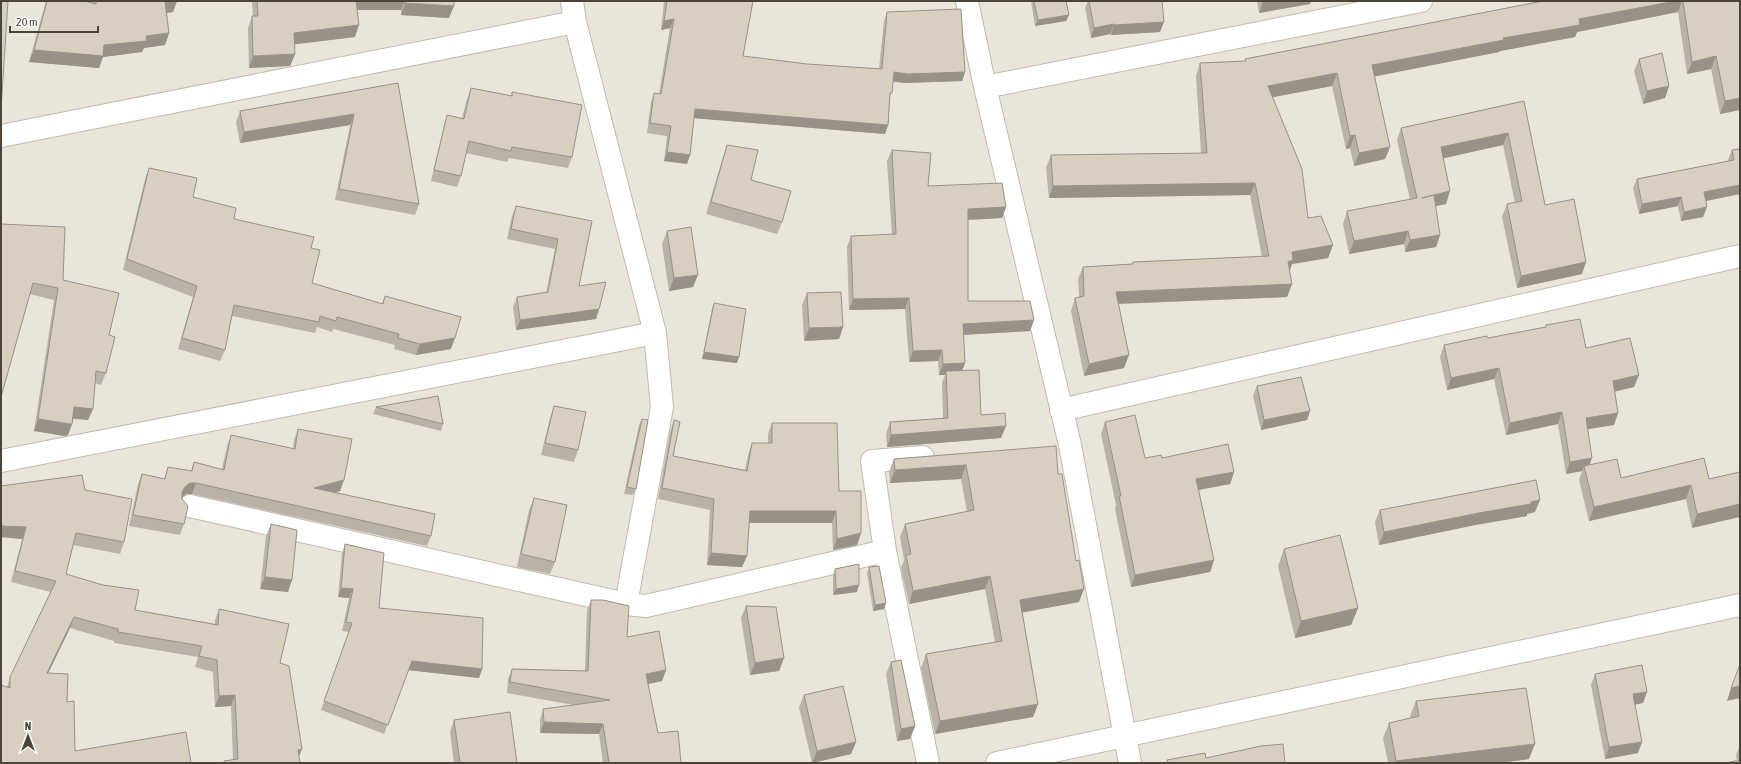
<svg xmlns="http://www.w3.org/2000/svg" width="1741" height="764" font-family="'Asap Condensed',sans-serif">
<rect width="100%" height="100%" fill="#f6f3ec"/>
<!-- residential -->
<path fill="#eae5da" d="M 1,1 L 1740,1 L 1740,763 L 1,763 Z"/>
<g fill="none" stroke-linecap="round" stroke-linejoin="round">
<defs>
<path id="minor" d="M 572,1 L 575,22 L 655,333 L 662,407 L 626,604
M 967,1 L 985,87 L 1070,445 L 1130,763
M 985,87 L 1421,1
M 1,136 L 575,22
M 1061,410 L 1740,256
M 923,457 L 872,461 L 885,551 L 928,763
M 1,461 L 655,333
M 190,506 L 626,604 L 646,606 L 885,551
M 997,763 L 1740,605"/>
</defs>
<!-- minor casing -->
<use href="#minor" stroke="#c2bbae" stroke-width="24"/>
<!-- minor -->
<use href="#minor" stroke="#fff" stroke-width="22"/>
</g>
<!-- wall -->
<path fill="#bab2a6" d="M 46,1 L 84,1 L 92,3 L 92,1 L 177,1 L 173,12 L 167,13 L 169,33 L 165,45 L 144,48 L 142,52 L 103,57 L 99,68 L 29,62 Z
M 252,1 L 454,1 L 449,18 L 401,15 L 401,10 L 357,10 L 355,37 L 294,44 L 295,54 L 290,66 L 249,68 L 248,28 L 252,16 L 253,16 Z
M 664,1 L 753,1 L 743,56 L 807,64 L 879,69 L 884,21 L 887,12 L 965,72 L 962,81 L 905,83 L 893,82 L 890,98 L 888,125 L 885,134 L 694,118 L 690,155 L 687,164 L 664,161 L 667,136 L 647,133 L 651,102 L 654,93 L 659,94 L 670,28 L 661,30 Z
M 1031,1 L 1066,1 L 1069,15 L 1066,21 L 1035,26 Z
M 1088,1 L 1089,1 L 1160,32 L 1111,35 L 1110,34 L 1091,38 L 1085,8 Z
M 1257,1 L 1316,1 L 1311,2 L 1310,4 L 1259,13 Z
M 1543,1 L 1740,1 L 1740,110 L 1720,114 L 1711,69 L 1687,74 L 1678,12 L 1577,32 L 1575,37 L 1500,51 L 1499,52 L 1374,76 L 1390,147 L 1385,159 L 1354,166 L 1350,148 L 1346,149 L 1332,86 L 1272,97 L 1308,218 L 1333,245 L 1328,258 L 1292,264 L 1289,271 L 1292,284 L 1287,297 L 1119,304 L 1124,368 L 1084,376 L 1071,311 L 1075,298 L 1079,297 L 1078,279 L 1083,267 L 1132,264 L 1133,262 L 1262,257 L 1250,195 L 1049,198 L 1046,168 L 1051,155 L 1201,153 L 1196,76 L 1200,63 L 1245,61 L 1245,59 Z
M 1639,59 L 1669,86 L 1665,98 L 1643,104 L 1634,71 Z
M 398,83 L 419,204 L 415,215 L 335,200 L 350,125 L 240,143 L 236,122 L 240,111 Z
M 471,88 L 511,96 L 512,92 L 572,157 L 568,168 L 509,158 L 507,162 L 466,153 L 461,176 L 457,187 L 431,181 L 444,126 L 447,115 L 462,118 L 467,99 Z
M 1524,101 L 1545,205 L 1582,274 L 1517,288 L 1502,217 L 1507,204 L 1515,203 L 1503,145 L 1443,158 L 1446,204 L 1435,206 L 1440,235 L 1436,247 L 1405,252 L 1404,244 L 1349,254 L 1343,224 L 1347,211 L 1410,200 L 1397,140 L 1401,128 Z
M 727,145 L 782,222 L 777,234 L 706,214 L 723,157 Z
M 1740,149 L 1740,194 L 1706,201 L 1707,207 L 1703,217 L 1681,221 L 1678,206 L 1639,214 L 1633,188 L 1637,179 L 1728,161 L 1728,160 L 1732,150 Z
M 892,150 L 928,186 L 1006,207 L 1002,218 L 968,220 L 968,301 L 1034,320 L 1030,331 L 963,335 L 965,363 L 962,370 L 981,415 L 1001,438 L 887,447 L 886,434 L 890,422 L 943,418 L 942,383 L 945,375 L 939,375 L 938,361 L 909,362 L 905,309 L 849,310 L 847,247 L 851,236 L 892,235 L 887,161 Z
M 149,168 L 193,197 L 234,219 L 311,248 L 312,283 L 382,304 L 385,296 L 451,349 L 416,355 L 394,349 L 395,345 L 333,329 L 332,332 L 317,327 L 315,333 L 232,316 L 225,350 L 220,361 L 178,349 L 193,297 L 123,270 L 145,179 Z
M 516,206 L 592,221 L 579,286 L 599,309 L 596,319 L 516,330 L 513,307 L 517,297 L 546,293 L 555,249 L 507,239 L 512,216 Z
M 1,224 L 63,280 L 109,335 L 106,373 L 101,385 L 95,383 L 93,409 L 88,420 L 73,419 L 72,424 L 68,435 L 65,436 L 34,431 L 54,300 L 29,294 Z
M 667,231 L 693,287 L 669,291 L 662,244 Z
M 807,293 L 843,327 L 839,339 L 804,341 L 802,305 Z
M 714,303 L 737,363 L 702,359 L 712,309 Z
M 1546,325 L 1586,348 L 1634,387 L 1615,391 L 1618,413 L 1614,425 L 1588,429 L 1590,465 L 1621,478 L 1709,479 L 1740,472 L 1692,528 L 1686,499 L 1589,521 L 1579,480 L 1582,471 L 1566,474 L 1558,424 L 1506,435 L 1494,379 L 1447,390 L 1440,357 L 1444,345 L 1488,338 L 1546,327 Z
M 1257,386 L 1310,411 L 1307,420 L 1261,430 L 1253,396 Z
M 554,406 L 578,450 L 574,462 L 541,455 L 550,418 Z
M 376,407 L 443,424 L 441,431 L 373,414 Z
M 642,419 L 636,489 L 633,495 L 624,494 L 639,425 Z
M 674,420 L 673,456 L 745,470 L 748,455 L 752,443 L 768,443 L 768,434 L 772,423 L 839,491 L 861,533 L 857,545 L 833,550 L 832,523 L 749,523 L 747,556 L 742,567 L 707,565 L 710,510 L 658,499 L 670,432 Z
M 1105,422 L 1145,458 L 1162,458 L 1234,472 L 1230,484 L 1199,490 L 1214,560 L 1210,572 L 1131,587 L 1115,509 L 1116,505 L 1101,434 Z
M 298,429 L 340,491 L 334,493 L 431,536 L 427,546 L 192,494 L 186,494 L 182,497 L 184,524 L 180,535 L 129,526 L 138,484 L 142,474 L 164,479 L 168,467 L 191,471 L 194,462 L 222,469 L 227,446 L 231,435 L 293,449 L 294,440 Z
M 894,459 L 1058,474 L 1079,602 L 1022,612 L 1038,704 L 1033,717 L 935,734 L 921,668 L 926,654 L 995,642 L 985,589 L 909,604 L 901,568 L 904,560 L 900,537 L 905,524 L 967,512 L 961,479 L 890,483 L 889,472 Z
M 85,490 L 124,542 L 120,554 L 73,545 L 66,574 L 135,610 L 215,624 L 215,620 L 219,609 L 280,663 L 300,763 L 223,763 L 224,761 L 233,760 L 231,706 L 215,707 L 213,672 L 195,667 L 198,657 L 114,643 L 114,641 L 70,628 L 48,673 L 67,702 L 75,751 L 1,763 L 7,687 L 10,677 L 51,592 L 11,582 L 22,539 L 1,537 Z
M 534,498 L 555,562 L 550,574 L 517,567 L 529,510 Z
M 1380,510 L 1535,512 L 1527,514 L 1527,516 L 1475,525 L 1379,545 L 1375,522 Z
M 271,524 L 288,592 L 260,589 L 266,536 Z
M 345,544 L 379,608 L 482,669 L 479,678 L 408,670 L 384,734 L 321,710 L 349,632 L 342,631 L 349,598 L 338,597 L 342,553 Z
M 1284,549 L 1358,608 L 1351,625 L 1295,638 L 1278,566 Z
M 869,567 L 886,603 L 884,609 L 873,611 L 867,573 Z
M 835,569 L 857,592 L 833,595 L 833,576 Z
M 591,600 L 627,637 L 666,670 L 662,681 L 648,684 L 658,733 L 681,763 L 603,763 L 599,734 L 540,733 L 540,720 L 543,709 L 574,705 L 507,693 L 508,679 L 512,669 L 585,671 L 587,610 Z
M 746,606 L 784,658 L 779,671 L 750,675 L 741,618 Z
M 891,662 L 915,726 L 910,739 L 897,741 L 886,674 Z
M 1595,674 L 1647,692 L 1643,703 L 1635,704 L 1638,753 L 1605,759 L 1591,685 Z
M 804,695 L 856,742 L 851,754 L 812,763 L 799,707 Z
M 1416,701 L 1529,759 L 1498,763 L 1388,763 L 1383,738 L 1389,723 L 1411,718 L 1410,716 Z
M 454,720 L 517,763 L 454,763 L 450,732 Z
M 1740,745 L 1740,763 L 1737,761 L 1736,755 Z"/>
<!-- shaded-wall -->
<path fill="#979187" d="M 174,1 L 177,1 L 173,12 L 161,14 L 165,2 Z
M 355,1 L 405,1 L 401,10 L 352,10 Z
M 1263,1 L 1316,1 L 1311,2 L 1310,4 L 1259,13 Z
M 1676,1 L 1682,1 L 1678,12 L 1577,32 L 1575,37 L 1500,51 L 1499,52 L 1367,78 L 1372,65 L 1579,19 Z
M 405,3 L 454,6 L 449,18 L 401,15 Z
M 1069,15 L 1066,21 L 1035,26 L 1038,20 Z
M 674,19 L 670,28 L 661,30 L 664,21 Z
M 1164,22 L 1160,32 L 1111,35 L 1114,25 Z
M 1114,24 L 1110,34 L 1091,38 L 1094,28 Z
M 359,25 L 355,37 L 290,45 L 294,33 Z
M 169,33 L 165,45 L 144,48 L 142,52 L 103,57 L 99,68 L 29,62 L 34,50 L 104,45 L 146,36 Z
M 295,54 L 290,66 L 249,68 L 253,56 Z
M 1716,56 L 1711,69 L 1687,74 L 1692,62 Z
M 894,72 L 965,72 L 962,81 L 905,83 L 891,81 Z
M 1337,73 L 1332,86 L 1263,99 L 1268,86 Z
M 1669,86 L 1665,98 L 1643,104 L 1647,91 Z
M 1740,98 L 1740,110 L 1720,114 L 1725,101 Z
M 695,109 L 888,125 L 885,134 L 692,118 Z
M 354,114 L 350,125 L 240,143 L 244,132 Z
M 1508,133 L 1503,145 L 1436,160 L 1441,147 Z
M 1355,135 L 1350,148 L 1346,149 L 1350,136 Z
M 1390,147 L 1385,159 L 1354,166 L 1359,153 Z
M 667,152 L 690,155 L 687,164 L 664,161 Z
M 1255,183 L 1250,195 L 1049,198 L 1053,186 Z
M 1740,185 L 1740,194 L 1701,202 L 1704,192 Z
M 1450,191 L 1446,204 L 1417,210 L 1422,198 Z
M 1681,197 L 1678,206 L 1639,214 L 1642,204 Z
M 1006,207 L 1002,218 L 964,220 L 968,209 Z
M 1707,207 L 1703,217 L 1681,221 L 1684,212 Z
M 1408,231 L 1404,244 L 1349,254 L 1354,241 Z
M 1440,235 L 1436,247 L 1405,252 L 1410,240 Z
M 1333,245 L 1328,258 L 1292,264 L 1289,273 L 1283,274 L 1292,252 Z
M 1586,262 L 1582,274 L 1517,288 L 1521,276 Z
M 698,275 L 693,287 L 669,291 L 674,278 Z
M 1292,284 L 1287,297 L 1111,304 L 1116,292 Z
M 909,298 L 905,309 L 849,310 L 853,299 Z
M 599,309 L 596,319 L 516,330 L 520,320 Z
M 1034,320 L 1030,331 L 959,335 L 963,324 Z
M 843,327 L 839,339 L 804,341 L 809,328 Z
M 455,338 L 451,349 L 416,355 L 420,344 Z
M 942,350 L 938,361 L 909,362 L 913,351 Z
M 704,352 L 739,357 L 737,363 L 702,359 Z
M 1129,355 L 1124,368 L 1084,376 L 1089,364 Z
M 965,363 L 961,374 L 946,371 L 945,375 L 939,375 L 943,364 Z
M 1499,368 L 1494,379 L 1447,390 L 1451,378 Z
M 1639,375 L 1634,387 L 1609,393 L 1613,381 Z
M 74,407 L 93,409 L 88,420 L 70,418 Z
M 1310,411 L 1307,420 L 1261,430 L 1264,420 Z
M 1562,412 L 1558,424 L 1506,435 L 1510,423 Z
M 1618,413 L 1614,425 L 1582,430 L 1586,418 Z
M 38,419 L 72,424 L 68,435 L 65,436 L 34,431 Z
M 1006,426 L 1001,438 L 887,447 L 891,435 Z
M 1592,458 L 1588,470 L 1584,466 L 1582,471 L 1566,474 L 1570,462 Z
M 966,465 L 961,479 L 890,483 L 895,470 Z
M 1234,472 L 1230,484 L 1192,491 L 1196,479 Z
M 344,480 L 340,491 L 310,499 L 314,488 Z
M 190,483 L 196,483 L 192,494 L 186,494 L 181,498 L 182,492 L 185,487 Z
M 1691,485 L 1686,499 L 1589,521 L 1594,507 Z
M 1540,500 L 1535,512 L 1527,514 L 1527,516 L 1475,525 L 1379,545 L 1384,532 Z
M 1740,504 L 1740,517 L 1692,528 L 1697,514 Z
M 750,511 L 836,511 L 832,523 L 746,523 Z
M 1,526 L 26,527 L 22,539 L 1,537 Z
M 861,533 L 857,545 L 833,550 L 837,539 Z
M 711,553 L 747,556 L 742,567 L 707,565 Z
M 1214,560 L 1210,572 L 1131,587 L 1135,575 Z
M 990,576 L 985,589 L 909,604 L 913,591 Z
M 265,577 L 292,580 L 288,592 L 260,589 Z
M 859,585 L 857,592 L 833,595 L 836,589 Z
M 341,588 L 353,589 L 349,598 L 338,597 Z
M 1084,589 L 1079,602 L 1015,614 L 1020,600 Z
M 886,603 L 884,609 L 873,611 L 875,605 Z
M 1358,608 L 1351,625 L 1295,638 L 1301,621 Z
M 74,617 L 70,628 L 43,684 L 47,673 Z
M 784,658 L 779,671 L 750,675 L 755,663 Z
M 412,661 L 482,669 L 479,678 L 408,670 L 384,734 Z
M 666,670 L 662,681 L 642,685 L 646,674 Z
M 1740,686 L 1740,698 L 1727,701 L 1731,688 Z
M 1647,692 L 1643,703 L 1629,706 L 1633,694 Z
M 235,695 L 231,706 L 215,707 L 219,696 Z
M 1038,704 L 1033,717 L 935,734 L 940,721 Z
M 544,722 L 603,724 L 599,734 L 540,733 Z
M 915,726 L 910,739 L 897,741 L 901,729 Z
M 856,742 L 851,754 L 812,763 L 817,751 Z
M 1642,742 L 1638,753 L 1605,759 L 1609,747 Z
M 1535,744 L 1529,759 L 1498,763 L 1396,763 L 1396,761 Z
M 302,749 L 297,761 L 298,750 Z"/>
<!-- building -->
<path fill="#d8cfc1" stroke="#979187" d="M 1,1 L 8,1 L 1,109 Z
M 47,1 L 84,1 L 96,4 L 96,1 L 174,1 L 165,2 L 169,33 L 146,36 L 147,41 L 104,45 L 103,56 L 34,50 Z
M 257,1 L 356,1 L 359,25 L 294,33 L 295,54 L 253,56 L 252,16 L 258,16 Z
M 405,1 L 454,1 L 454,6 L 405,3 Z
M 667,1 L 753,1 L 743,56 L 807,64 L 882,69 L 887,12 L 961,9 L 965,72 L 908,74 L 894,72 L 892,93 L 890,93 L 888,125 L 695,109 L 690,155 L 667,152 L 671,126 L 650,123 L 654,93 L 661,94 L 674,19 L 664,21 Z
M 1034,1 L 1066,1 L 1069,15 L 1038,20 Z
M 1089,1 L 1162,1 L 1164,22 L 1114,25 L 1114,24 L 1094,28 Z
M 1543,1 L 1676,1 L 1579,19 L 1580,25 L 1503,38 L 1504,40 L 1372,65 L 1390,147 L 1359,153 L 1355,135 L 1350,136 L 1337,73 L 1268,86 L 1302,169 L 1308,218 L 1321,216 L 1333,245 L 1292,252 L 1293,260 L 1288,262 L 1292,284 L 1116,292 L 1129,355 L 1089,364 L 1075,298 L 1084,296 L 1083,267 L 1133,264 L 1133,262 L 1269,256 L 1255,183 L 1053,186 L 1051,155 L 1207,153 L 1200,63 L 1246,61 L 1245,59 Z
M 1683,1 L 1740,1 L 1740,98 L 1725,101 L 1716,56 L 1692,62 Z
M 1662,53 L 1669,86 L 1647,91 L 1639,59 Z
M 398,83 L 419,204 L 339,189 L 354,114 L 244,132 L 240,111 Z
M 471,88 L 512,96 L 512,92 L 582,105 L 572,157 L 512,147 L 511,151 L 469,141 L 461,176 L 434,170 L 447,115 L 464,119 Z
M 1524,101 L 1545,205 L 1574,199 L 1586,262 L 1521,276 L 1507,204 L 1522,201 L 1508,133 L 1441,147 L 1450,191 L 1422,198 L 1434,195 L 1440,235 L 1410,240 L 1408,231 L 1354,241 L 1347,211 L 1417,198 L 1401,128 Z
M 727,145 L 758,150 L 751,180 L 791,191 L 782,222 L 711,202 Z
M 1740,149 L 1740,185 L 1704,192 L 1707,207 L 1684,212 L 1681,197 L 1642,204 L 1637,179 L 1734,160 L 1732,150 Z
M 892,150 L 931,153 L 928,186 L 1002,183 L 1006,207 L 968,209 L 968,301 L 1030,301 L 1034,320 L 963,324 L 965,363 L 943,364 L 942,350 L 913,351 L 909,298 L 853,299 L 851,236 L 896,234 Z
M 149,168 L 197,178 L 193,197 L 236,208 L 234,219 L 314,237 L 311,248 L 320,250 L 312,283 L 383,304 L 385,296 L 461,317 L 455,338 L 420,344 L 398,338 L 399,334 L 337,317 L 336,321 L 320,316 L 319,322 L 234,305 L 225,350 L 182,338 L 197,286 L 127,259 Z
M 516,206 L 592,221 L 579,286 L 606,282 L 599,309 L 520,320 L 517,297 L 548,292 L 558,239 L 511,229 Z
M 1,224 L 65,227 L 63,280 L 119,293 L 109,335 L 115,337 L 106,373 L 96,371 L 93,409 L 74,407 L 72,424 L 70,424 L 38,419 L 58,288 L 33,283 L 1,397 Z
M 691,227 L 698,275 L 674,278 L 667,231 Z
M 841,292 L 843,327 L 809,328 L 807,293 Z
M 714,303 L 746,309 L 739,357 L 704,352 Z
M 1580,319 L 1586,348 L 1630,338 L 1639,375 L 1613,381 L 1618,413 L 1586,418 L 1592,458 L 1570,462 L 1562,412 L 1510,423 L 1499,368 L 1451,378 L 1444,345 L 1487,336 L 1488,338 L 1546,327 L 1546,325 Z
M 979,370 L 981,415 L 1005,413 L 1006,426 L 891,435 L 890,422 L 948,418 L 946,371 Z
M 1301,377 L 1310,411 L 1264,420 L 1257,386 Z
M 438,396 L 443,424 L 376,407 Z
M 554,406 L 586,412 L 578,450 L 545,443 Z
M 1135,415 L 1145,458 L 1161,455 L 1162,458 L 1228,444 L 1234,472 L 1196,479 L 1214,560 L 1135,575 L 1119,496 L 1121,496 L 1105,422 Z
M 642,419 L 648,420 L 636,489 L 627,487 Z
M 674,420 L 680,422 L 673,456 L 747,471 L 752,443 L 772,443 L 772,423 L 837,423 L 839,491 L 861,491 L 861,533 L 837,539 L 836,511 L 750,511 L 747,556 L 711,553 L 714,499 L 662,488 Z
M 298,429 L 352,439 L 344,480 L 314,488 L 435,514 L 431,536 L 196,483 L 190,483 L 185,487 L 182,492 L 182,499 L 188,506 L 184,524 L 133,515 L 142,474 L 165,479 L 168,467 L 192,471 L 194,462 L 224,470 L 231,435 L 295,449 Z
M 1056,446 L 1058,474 L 1062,474 L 1076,561 L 1079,560 L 1084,589 L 1020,600 L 1038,704 L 940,721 L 926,654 L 1002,641 L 990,576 L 913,591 L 906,555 L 911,554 L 905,524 L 974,510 L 966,465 L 895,470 L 894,459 Z
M 1704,458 L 1709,479 L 1740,472 L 1740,504 L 1697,514 L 1691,485 L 1594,507 L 1584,466 L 1617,459 L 1621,478 Z
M 82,475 L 85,490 L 132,499 L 124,542 L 76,533 L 66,574 L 103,585 L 139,590 L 135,610 L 218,625 L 219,609 L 289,624 L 280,663 L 289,666 L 302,749 L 298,750 L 300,763 L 224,763 L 224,761 L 238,759 L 235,695 L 219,696 L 217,660 L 199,656 L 202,646 L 118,632 L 118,629 L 74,617 L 47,673 L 68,674 L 67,702 L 74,701 L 75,751 L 186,732 L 191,763 L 1,763 L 1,685 L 10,688 L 10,677 L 56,581 L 15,571 L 26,527 L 1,526 L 1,486 Z
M 1536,480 L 1540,500 L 1531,502 L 1531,504 L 1479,513 L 1384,532 L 1380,510 Z
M 534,498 L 567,505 L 555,562 L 521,554 Z
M 271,524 L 297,530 L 292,580 L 265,577 Z
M 1340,535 L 1358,608 L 1301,621 L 1284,549 Z
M 345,544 L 384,553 L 379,608 L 483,618 L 482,669 L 412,661 L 388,725 L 324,701 L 352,623 L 346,622 L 353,589 L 341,588 Z
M 859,564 L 859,585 L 836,589 L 835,569 Z
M 879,566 L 886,603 L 875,605 L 869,567 Z
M 591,600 L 603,600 L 629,606 L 627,637 L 659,631 L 666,670 L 646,674 L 658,733 L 678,731 L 681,763 L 609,763 L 603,724 L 544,722 L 543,709 L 610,700 L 510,682 L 512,669 L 588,671 Z
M 746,606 L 776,607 L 784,658 L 755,663 Z
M 901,660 L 915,726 L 901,729 L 891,662 Z
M 1740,664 L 1740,686 L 1731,688 Z
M 1642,665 L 1647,692 L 1633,694 L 1642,742 L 1609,747 L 1595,674 Z
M 843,686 L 856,742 L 817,751 L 804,695 Z
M 1526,688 L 1535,744 L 1396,761 L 1389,723 L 1419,716 L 1416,701 Z
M 510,712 L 517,763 L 460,763 L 454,720 Z
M 1283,744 L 1285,763 L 1168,763 L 1167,760 L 1205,753 L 1206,758 L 1261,746 Z
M 1740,760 L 1740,763 L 1726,763 Z"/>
<!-- border -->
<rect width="1741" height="764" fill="none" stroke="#4b4439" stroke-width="4"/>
<!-- north arrow -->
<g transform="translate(28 736)" stroke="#ffffff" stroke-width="3" paint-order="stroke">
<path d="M0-3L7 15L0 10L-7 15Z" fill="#4b4439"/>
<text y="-6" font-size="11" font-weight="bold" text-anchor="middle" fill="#4b4439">N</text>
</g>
<!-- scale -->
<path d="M10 26v6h88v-6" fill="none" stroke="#4b4439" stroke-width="2"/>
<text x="16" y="26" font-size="12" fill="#4b4439" stroke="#ffffff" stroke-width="3" paint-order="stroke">20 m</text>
</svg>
